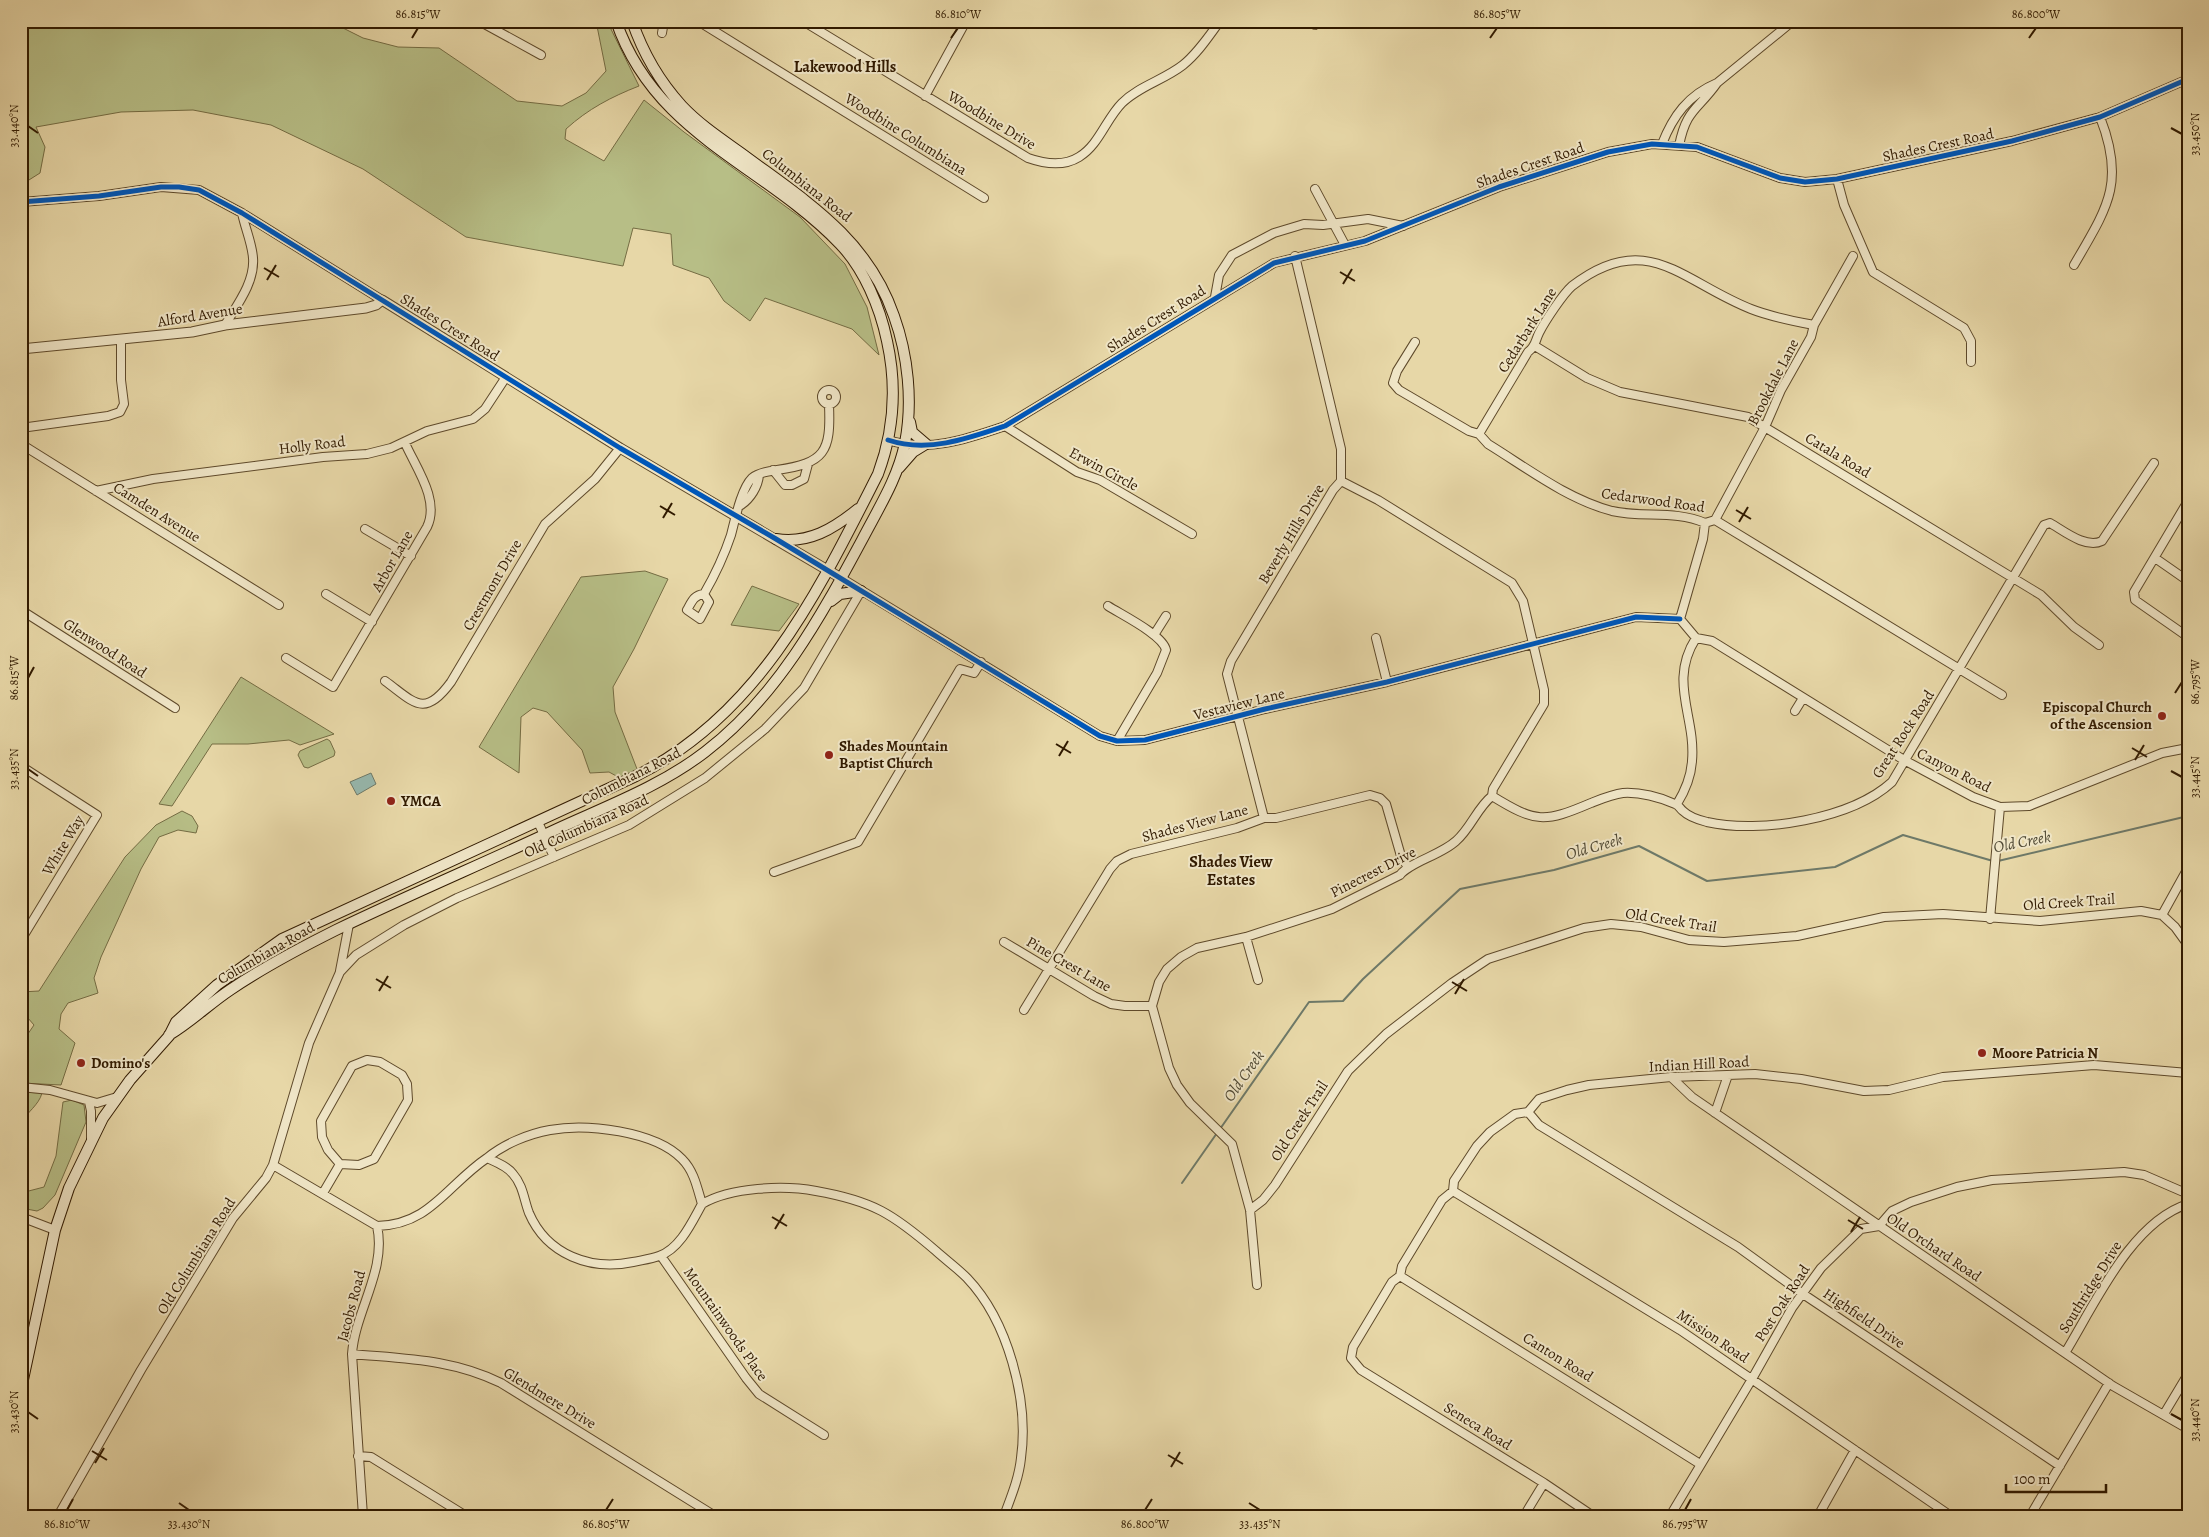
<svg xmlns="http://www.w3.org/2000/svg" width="2209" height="1537" font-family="Alegreya,serif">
<rect width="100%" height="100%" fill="#e7d7a7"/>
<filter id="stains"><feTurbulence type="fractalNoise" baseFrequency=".004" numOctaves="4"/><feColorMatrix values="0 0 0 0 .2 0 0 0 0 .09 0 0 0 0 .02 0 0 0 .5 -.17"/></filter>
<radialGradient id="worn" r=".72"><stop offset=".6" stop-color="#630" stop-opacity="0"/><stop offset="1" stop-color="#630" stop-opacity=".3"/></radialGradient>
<!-- green -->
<path fill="#b7be86" stroke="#746c43" d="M 21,21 L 272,21 L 343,28 L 363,38 L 398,47 L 439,48 L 517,101 L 562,106 L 586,93 L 606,71 L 596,21 L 607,21 L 639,86 C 611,97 588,109 566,129 L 565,139 L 604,161 L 644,100 L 684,132 L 800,217 L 845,264 L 867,307 L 879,355 L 852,329 L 765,298 L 750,321 L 724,301 L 709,278 L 673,265 L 671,234 L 633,228 L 623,266 L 466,237 L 363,169 L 271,125 L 193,110 L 121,112 L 36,127 L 45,147 L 40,173 L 21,185 Z
M 645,571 L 668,579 L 634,649 L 613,687 L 615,712 L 637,769 L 620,778 L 609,772 L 590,773 L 582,750 L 547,712 L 533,708 L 521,717 L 519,773 L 479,747 L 581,577 Z
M 752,586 L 799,604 L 779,631 L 731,625 Z
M 241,677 L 334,734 L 300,745 L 289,740 L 248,744 L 212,744 L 172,806 L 159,804 Z
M 327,739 L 330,741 L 335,752 L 334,756 L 308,768 L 304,767 L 298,755 L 300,751 Z
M 182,811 L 192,816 L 198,826 L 196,833 L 178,830 L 159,837 L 141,869 L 101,957 L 94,978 L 98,993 L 68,1003 L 61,1014 L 59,1029 L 75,1043 L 61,1085 L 21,1083 L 21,1044 L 34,1025 L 21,1010 L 21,992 L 39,991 L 125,857 L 156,825 Z
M 21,1092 L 42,1093 C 39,1105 27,1112 21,1123 Z
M 72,1100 L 84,1105 L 86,1122 L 55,1195 L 43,1208 L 37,1211 L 21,1208 L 21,1193 L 44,1187 L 56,1156 L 63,1102 Z"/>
<!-- water -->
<path fill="#97b8ae" stroke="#6e7968" d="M 371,773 L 376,784 L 357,795 L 350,782 Z"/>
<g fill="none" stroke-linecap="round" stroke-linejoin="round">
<!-- stream -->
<path stroke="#6e7968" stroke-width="2" d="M 1998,861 L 2188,816
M 1220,1129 L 1309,1002 L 1343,1001 L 1363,979 L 1460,889 L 1554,870 L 1639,846 L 1707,881 L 1835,867 L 1903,835 L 1993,861
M 1182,1183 L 1217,1133"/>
<defs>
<path id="minor" d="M 479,21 L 541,55
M 698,21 L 984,198
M 803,21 L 1028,158 C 1045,164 1063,167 1079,157 C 1099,145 1106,119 1122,103 C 1139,86 1164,80 1183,65 C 1198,53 1209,36 1220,21
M 1306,21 L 1315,25
M 662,33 L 664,21
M 1717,83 L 1793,21
M 925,96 L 966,21
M 1662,144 C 1673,116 1688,95 1717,83 C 1698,110 1686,109 1679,146
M 1837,179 L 1844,205 L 1873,272 L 1964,328 L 1971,341 L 1971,362
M 1315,189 L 1345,245
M 21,202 L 99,196 L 161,187 L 199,190 L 242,213 L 382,300
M 2074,265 C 2107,208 2126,183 2100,117
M 1215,297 L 1219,275 L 1232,255 L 1274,233 L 1304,224 L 1323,225 L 1368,219 L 1403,226
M 225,325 C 237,305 255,282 253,258 C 252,243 245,228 242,213
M 1415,342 L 1397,371 L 1393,383 L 1399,390 L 1469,431 L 1479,434 L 1488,444 C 1527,468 1567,499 1612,511 C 1643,518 1675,510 1705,523 L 1715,520 L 2002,695
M 1535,346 L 1587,378 L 1620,392 L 1748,417 L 2041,595 L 2074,627 L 2099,645
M822 397a7 7 0 1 1 14 0a7 7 0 1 1-14 0Z
M 1005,426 L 1077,472 L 1100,480 L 1192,534
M 21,428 L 108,416 L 120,412 L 124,404 L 121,380 L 121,340
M 1479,434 L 1528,352 C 1536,346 1535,341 1539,333 C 1545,321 1563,294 1572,286 C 1647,228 1682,282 1751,309 C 1771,317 1793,321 1814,325
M 888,440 C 927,453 967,439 1005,426 L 1274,263 L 1365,241 L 1499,187 L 1608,152 L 1652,144 L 1697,147 L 1780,178 L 1805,182 L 1837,179 L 2012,141 L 2100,117 L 2188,79
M 21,444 L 279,605
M 773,470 L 785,485 L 792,485 L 804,479 L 808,464
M 96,491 L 153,479 L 323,457 L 367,454 L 391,448 L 427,431 L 473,419 L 485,409 L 506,377
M 2188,501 L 2134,592 L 2135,600 L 2188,637
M 741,505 C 750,499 758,487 759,475
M 1715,520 L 1765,427 L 1781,390 L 1811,337 L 1814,325 L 1853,256
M 365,529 L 411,556
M 2155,558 L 2188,581
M 841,578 L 1100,736 L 1117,741 L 1145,740 L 1265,709 L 1387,682 L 1636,617 L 1680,619
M 326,594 L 372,622
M 704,594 C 715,575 724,556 731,535 C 735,520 741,489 752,478 C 758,473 769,471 777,470 C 825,463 831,452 829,405
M 704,594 L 709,602 L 700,619 L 687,610 C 692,601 694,595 704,594 Z
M 1108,606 C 1122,615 1163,635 1166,650 L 1157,673 L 1117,741
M 21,610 L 175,708
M 1680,619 L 1696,638 L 1712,641 L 1904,760 L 1973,797 L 2000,807 L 2029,806 L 2162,753 L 2188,748
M 1680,619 L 1703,539 L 1705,523
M 1154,635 L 1166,616
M 1376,638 L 1387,682
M 286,658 L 333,687 L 427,527 C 440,500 416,468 405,443
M 385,681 C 414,702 424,719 451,682 L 545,524 L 595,479 L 620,448
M 1795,711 L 1803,698
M 21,766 L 97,815 L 21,940
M 1492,796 C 1536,823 1544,823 1591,803 C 1601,799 1613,794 1623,793 C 1640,792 1660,797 1675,804 C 1679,805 1680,809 1683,811 C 1689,817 1699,820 1707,822 C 1760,834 1852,819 1892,782 L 2044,525 L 2050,523 C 2064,531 2086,549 2102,541 L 2154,463
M 1677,804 C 1685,791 1691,777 1692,761 C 1696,716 1668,682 1696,638
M 1264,818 L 1227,674 L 1231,661 L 1333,490 L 1341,481 L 1341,449 L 1295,256
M 538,822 L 554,857
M 774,872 L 858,842 L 960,669 L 974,673 L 981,662
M 2162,915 L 2188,868
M 1990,919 L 2000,807
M 1246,937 L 1258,980
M 1004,942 L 1094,996 L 1111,1004 L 1125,1006 L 1152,1006
M 340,971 L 349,924
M 1024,1010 L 1110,869 L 1117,861 L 1131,854 L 1237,828 L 1264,818 L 1276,818 L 1370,795 L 1380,798 L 1386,804 L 1401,856 L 1407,866
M 21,1018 L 24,1024 L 21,1031
M 367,1060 L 380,1062 L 402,1075 L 407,1084 L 408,1100 L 374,1159 L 359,1165 L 340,1164 L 328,1150 L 322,1137 L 321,1121 L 352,1066 Z
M 1671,1077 L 1692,1097 L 2113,1386 L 2188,1429
M 21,1087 L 50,1090 L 97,1103 L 117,1097
M 89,1102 L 91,1111 L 91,1139
M 1528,1112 L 1539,1125 L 1738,1247 L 1803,1294 L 2060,1466
M 1715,1113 L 1728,1075
M 273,1165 L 377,1226 C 387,1270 355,1311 352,1354 L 363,1516
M 1453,1191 L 1680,1330 L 1951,1516
M 323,1193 L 340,1164
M 702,1204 C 731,1187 784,1185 816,1191 C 873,1201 893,1214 936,1251 C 946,1260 957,1268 967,1278 C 1008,1321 1029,1400 1021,1458 C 1019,1478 1011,1497 1004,1516
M 1250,1210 L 1263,1200 L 1275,1185 L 1348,1071 L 1386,1034 L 1452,983 L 1488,959 L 1584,928 L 1611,924 L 1641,927 L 1689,940 L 1724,942 L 1797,936 L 1884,917 L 1943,914 L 2040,921 L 2141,911 L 2162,915 L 2175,927 L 2188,945
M 21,1217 L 55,1230
M 377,1226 C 430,1225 447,1185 487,1158 C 496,1162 507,1166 513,1174 C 523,1185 524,1200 529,1213 C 547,1255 591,1271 633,1262 C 642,1260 651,1259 659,1256 C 680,1249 692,1222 702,1204 C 697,1187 694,1171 682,1159 C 655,1131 586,1123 550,1130 C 528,1134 504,1144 487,1158
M 21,1243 L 21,1270
M 661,1256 L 746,1378 L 759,1394 L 824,1435
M 1400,1276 L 1700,1464
M 1257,1285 L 1250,1210 L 1232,1144 L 1190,1103 L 1177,1085 L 1169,1068 L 1152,1006 L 1159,982 L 1167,969 L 1181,957 L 1197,948 L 1246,937 L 1332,909 L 1400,875 C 1410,862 1441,855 1456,841 C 1471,828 1477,808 1492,796 L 1493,789 L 1544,704 L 1544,690 L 1523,601 L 1512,583 L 1378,500 L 1341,481
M 2065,1353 C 2095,1304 2131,1222 2188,1204
M 352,1354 C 406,1359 452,1359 501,1383 L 715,1516
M 2164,1414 L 2188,1374
M 358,1456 L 371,1457 L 466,1516
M 58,1516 L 141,1370 L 233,1218 L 266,1178 L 273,1165 L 309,1043 L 340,972 L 356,955 L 404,925 L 457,898 L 629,825 L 705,778 L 765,729 L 804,688 L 861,591
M 1524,1516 L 1544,1483
M 1593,1516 L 1544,1483 L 1361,1370 L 1351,1358 L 1353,1347 L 1392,1282 L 1400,1276 L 1402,1266 L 1442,1200 L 1453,1191 L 1454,1181 L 1477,1146 L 1490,1132 L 1515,1114 L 1528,1112 L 1539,1099 L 1567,1090 L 1589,1085 L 1671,1077 L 1755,1074 L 1801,1079 L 1864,1091 L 1889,1090 L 1943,1077 L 2094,1065 L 2188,1073
M 1670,1516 L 1752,1379 L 1792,1308 L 1821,1268 L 1861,1229 L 1879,1226 L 1892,1211 L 1911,1202 L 1957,1187 L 1992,1180 L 2124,1172 L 2144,1175 L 2188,1194
M 1818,1516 L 1855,1450
M 2030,1516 L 2109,1383"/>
<path id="tertiary" d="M 21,349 L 192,332 L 225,325 L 366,308 L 376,305 L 382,300 L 620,448 L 841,578"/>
<path id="secondary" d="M 899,468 L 913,452 L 926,444 L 912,432 L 910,422
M 776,539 C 809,544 833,529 858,509
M 831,601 L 840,594 L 861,591
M 169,1035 C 191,1022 209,1004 230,990 C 264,967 300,948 336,930 C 409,895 484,863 557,829 C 607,806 661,786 705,752 C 777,697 820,618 862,540 C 878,509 898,478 905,443 C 913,402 908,355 894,316 C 867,237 804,200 741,153 C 720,138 699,124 682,106 C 659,81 643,53 632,21
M 21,1389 L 55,1230 L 69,1188 L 103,1118 L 130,1080 L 169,1036 L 176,1022 L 217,985 L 282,939 L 636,776 C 760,714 818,592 878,474 C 894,431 897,386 887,341 C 880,307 864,269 840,244 C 763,164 655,135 616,21"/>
</defs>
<!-- minor casing -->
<use href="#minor" stroke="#5e492a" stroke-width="10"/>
<!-- tertiary casing -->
<use href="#tertiary" stroke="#5e492a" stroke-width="11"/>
<!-- secondary casing -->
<use href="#secondary" stroke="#311a00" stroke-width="12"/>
<!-- minor -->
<use href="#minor" stroke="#efe5c6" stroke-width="8"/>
<!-- tertiary -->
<use href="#tertiary" stroke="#efe5c6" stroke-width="9"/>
<!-- secondary -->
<use href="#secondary" stroke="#efe5c6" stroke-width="10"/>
<defs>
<path id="cycleway" d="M 21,202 L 99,196 L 161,187 L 179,187 L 199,190 L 242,213 L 620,448 L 776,539 L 1100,736 L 1117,741 L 1145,740 L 1265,709 L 1387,682 L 1636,617 L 1680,619
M 888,440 C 927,453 967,439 1005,426 L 1274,263 L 1365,241 L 1499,187 L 1608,152 L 1652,144 L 1697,147 L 1780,178 L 1805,182 L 1837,179 L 2012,141 L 2100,117 L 2188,79"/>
</defs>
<!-- cycleway casing -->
<use href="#cycleway" stroke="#efe5c6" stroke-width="8"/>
<!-- cycleway -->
<use href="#cycleway" stroke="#0057b8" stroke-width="5"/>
</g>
<!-- ticks -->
<path fill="none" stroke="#311a00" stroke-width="2" d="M 412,38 L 418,28M 951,38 L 958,28M 1490,38 L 1497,28M 2029,38 L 2036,28M 28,126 L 38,133M 2171,128 L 2182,134M 264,268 L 279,277M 1340,272 L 1355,281M 267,280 L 276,265M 1343,284 L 1352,269M 660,506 L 675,515M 1736,510 L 1751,519M 663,518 L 672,503M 1739,522 L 1748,507M 28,678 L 34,667M 2175,693 L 2182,682M 1056,744 L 1071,753M 2132,748 L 2147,757M 1059,756 L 1068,741M 2135,760 L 2144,745M 28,769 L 38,776M 2171,771 L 2182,777M 376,979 L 391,988M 1452,982 L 1467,991M 379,991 L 388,976M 1455,994 L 1464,979M 772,1217 L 787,1226M 1848,1220 L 1863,1229M 775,1229 L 784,1214M 1851,1232 L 1860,1217M 28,1412 L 38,1419M 2171,1414 L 2182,1420M 92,1451 L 107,1460M 1168,1455 L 1183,1464M 95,1463 L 104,1448M 1171,1467 L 1180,1452M 179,1503 L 189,1510M 1249,1503 L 1260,1510M 67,1510 L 73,1499M 606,1510 L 613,1499M 1145,1510 L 1152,1499M 1685,1510 L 1691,1499"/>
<!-- markers -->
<g fill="#8f2418" stroke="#efe5c6" stroke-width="2">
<circle cx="2162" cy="716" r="5"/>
<circle cx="829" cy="755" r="5"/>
<circle cx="391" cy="801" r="5"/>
<circle cx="1982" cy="1053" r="5"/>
<circle cx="81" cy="1063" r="5"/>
</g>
<g text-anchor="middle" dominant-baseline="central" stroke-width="4" stroke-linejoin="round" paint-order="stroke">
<!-- street labels -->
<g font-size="15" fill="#311a00" stroke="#efe5c6">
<text transform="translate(992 120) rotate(31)">Woodbine Drive</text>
<text transform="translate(906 134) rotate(32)">Woodbine Columbiana</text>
<text transform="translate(1938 145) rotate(-12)">Shades Crest Road</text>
<text transform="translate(1530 165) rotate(-19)">Shades Crest Road</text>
<text transform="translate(807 185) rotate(38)">Columbiana Road</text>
<text transform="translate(200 315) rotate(-9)">Alford Avenue</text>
<text transform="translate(1156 319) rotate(-32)">Shades Crest Road</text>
<text transform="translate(450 327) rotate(32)">Shades Crest Road</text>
<text transform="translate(1527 330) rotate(-58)">Cedarbark Lane</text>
<text transform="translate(1773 382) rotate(-63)">Brookdale Lane</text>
<text transform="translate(312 445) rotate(-7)">Holly Road</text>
<text transform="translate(1838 455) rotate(31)">Catala Road</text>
<text transform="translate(1104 469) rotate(28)">Erwin Circle</text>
<text transform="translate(1653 500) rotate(8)">Cedarwood Road</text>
<text transform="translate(157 512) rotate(32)">Camden Avenue</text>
<text transform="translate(1291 534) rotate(-59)">Beverly Hills Drive</text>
<text transform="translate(392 561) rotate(-60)">Arbor Lane</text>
<text transform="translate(492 585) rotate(-60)">Crestmont Drive</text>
<text transform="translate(105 648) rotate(33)">Glenwood Road</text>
<text transform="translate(1239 704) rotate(-14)">Vestaview Lane</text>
<text transform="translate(1903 734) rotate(-57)">Great Rock Road</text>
<text transform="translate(1954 770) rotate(27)">Canyon Road</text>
<text transform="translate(631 776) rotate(-27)">Columbiana Road</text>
<text transform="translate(1195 823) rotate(-15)">Shades View Lane</text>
<text transform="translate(586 826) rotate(-24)">Old Columbiana Road</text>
<text transform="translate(63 845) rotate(-59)">White Way</text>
<text transform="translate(1373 872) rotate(-27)">Pinecrest Drive</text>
<text transform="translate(2069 902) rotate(-4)">Old Creek Trail</text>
<text transform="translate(1671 920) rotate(9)">Old Creek Trail</text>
<text transform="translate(266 953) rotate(-30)">Columbiana Road</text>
<text transform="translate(1069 964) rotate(30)">Pine Crest Lane</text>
<text transform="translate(1699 1064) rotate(-3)">Indian Hill Road</text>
<text transform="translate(1299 1121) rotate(-57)">Old Creek Trail</text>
<text transform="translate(1934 1247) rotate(34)">Old Orchard Road</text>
<text transform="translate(196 1256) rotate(-58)">Old Columbiana Road</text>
<text transform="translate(2090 1287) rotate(-58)">Southridge Drive</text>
<text transform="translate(1782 1303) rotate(-57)">Post Oak Road</text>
<text transform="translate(351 1306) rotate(-75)">Jacobs Road</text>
<text transform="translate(1864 1318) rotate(34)">Highfield Drive</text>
<text transform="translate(726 1324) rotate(55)">Mountainwoods Place</text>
<text transform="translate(1713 1336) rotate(34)">Mission Road</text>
<text transform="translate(1558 1357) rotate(32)">Canton Road</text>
<text transform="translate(550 1398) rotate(31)">Glendmere Drive</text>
<text transform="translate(1478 1426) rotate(32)">Seneca Road</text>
</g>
<!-- poi labels -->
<g font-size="15" font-weight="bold" fill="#311a00" stroke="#efe5c6" text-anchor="start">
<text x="2152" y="707" text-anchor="end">Episcopal Church<tspan x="2152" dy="17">of the Ascension</tspan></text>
<text x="839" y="746">Shades Mountain<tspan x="839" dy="17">Baptist Church</tspan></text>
<text x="401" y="801">YMCA</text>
<text x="1992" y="1053">Moore Patricia N</text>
<text x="91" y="1063">Domino's</text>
</g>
<!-- neighbourhood labels -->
<g font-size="16" font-weight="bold" fill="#311a00" stroke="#efe5c6">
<text x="845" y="67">Lakewood Hills</text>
<text x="1231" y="862">Shades View<tspan x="1231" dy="18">Estates</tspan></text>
</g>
<!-- water labels -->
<g font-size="16" font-style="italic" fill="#504934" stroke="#efe5c6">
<text transform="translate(2022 842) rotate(-11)">Old Creek</text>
<text transform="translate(1594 847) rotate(-16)">Old Creek</text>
<text transform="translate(1244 1076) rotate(-55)">Old Creek</text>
</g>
</g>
<!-- margin -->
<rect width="2209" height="1537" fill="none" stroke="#e7d7a7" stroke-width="55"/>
<!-- scale -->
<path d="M2006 1484v8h100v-8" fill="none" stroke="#311a00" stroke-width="2.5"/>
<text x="2014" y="1484" font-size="15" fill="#311a00" stroke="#efe5c6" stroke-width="4" paint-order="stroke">100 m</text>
<rect x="28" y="28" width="2154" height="1482" fill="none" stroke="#311a00" stroke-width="2"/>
<g font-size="12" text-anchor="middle" fill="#311a00">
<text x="418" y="18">86.815°W</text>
<text x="958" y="18">86.810°W</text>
<text x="1497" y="18">86.805°W</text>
<text x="2036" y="18">86.800°W</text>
<text transform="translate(14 126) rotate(-90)" y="4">33.440°N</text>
<text transform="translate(2195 134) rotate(-90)" y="4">33.450°N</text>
<text transform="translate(14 678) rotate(-90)" y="4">86.815°W</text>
<text transform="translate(2195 682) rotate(-90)" y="4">86.795°W</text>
<text transform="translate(14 769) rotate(-90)" y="4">33.435°N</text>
<text transform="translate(2195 777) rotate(-90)" y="4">33.445°N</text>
<text transform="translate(14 1412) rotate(-90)" y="4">33.430°N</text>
<text transform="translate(2195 1420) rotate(-90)" y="4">33.440°N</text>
<text x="67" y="1528">86.810°W</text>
<text x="189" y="1528">33.430°N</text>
<text x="606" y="1528">86.805°W</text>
<text x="1145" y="1528">86.800°W</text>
<text x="1260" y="1528">33.435°N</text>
<text x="1685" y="1528">86.795°W</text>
</g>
<rect width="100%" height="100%" filter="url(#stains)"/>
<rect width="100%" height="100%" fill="url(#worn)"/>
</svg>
